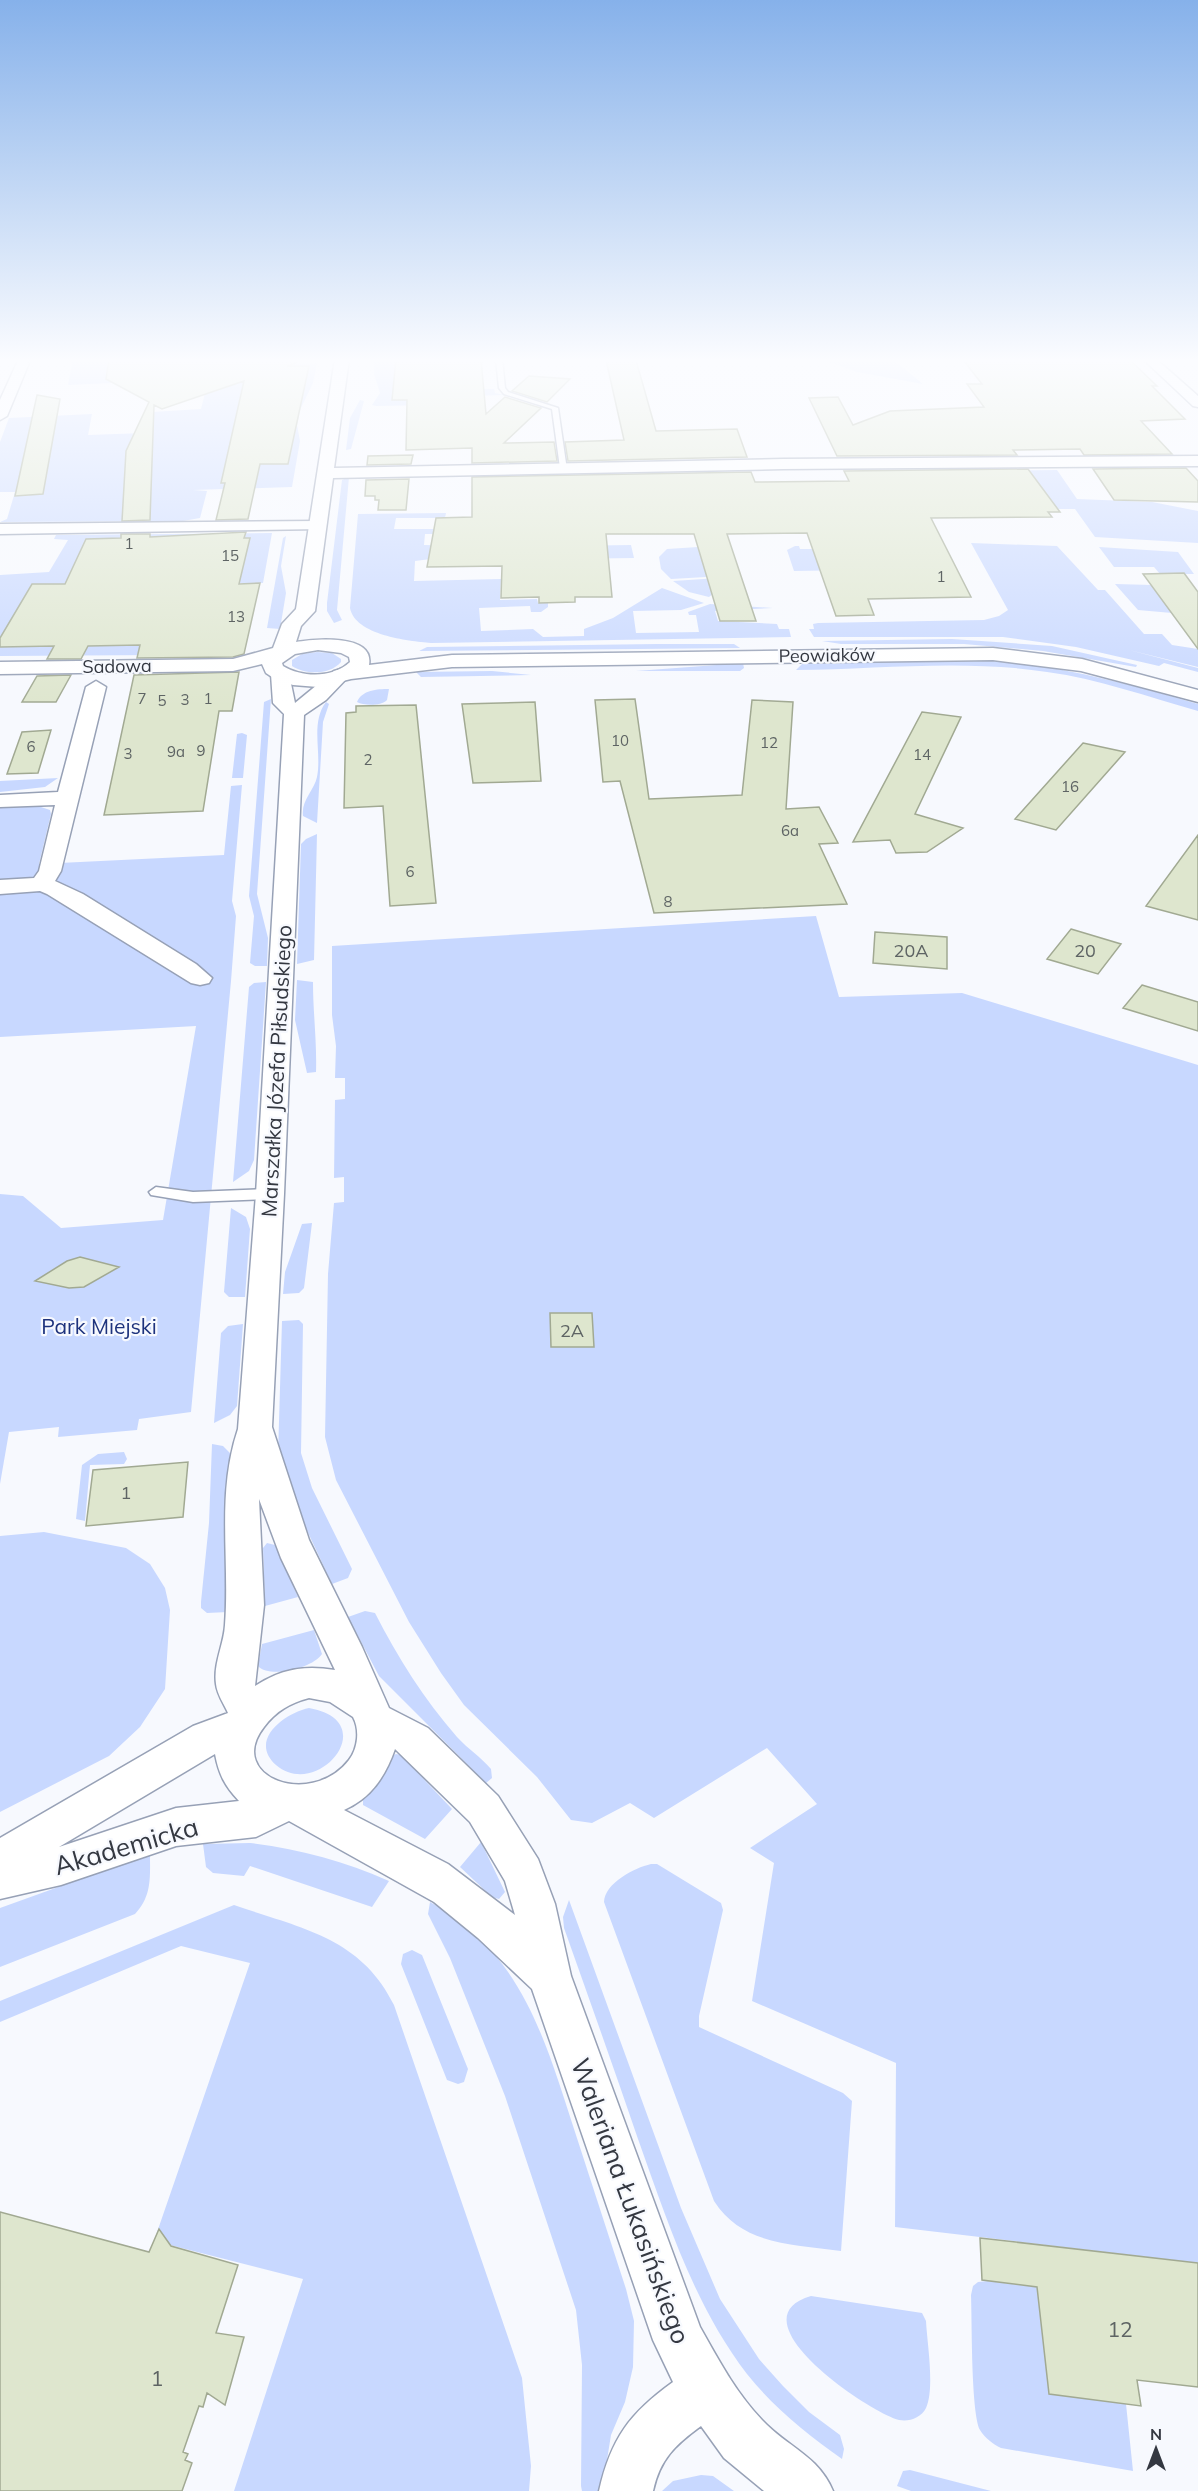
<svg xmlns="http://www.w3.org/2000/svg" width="1198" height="2491" font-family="Mulish,sans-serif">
<rect width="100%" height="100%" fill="#f7f9fe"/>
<!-- green -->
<path fill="#c8d8ff" d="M 73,359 L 171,359 L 155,381 L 68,385 Z
M 375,359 L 445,359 L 447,390 L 494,389 L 495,393 L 504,395 L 433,397 L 432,405 L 376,406 L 372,405 L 380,393 L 374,374 Z
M 885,359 L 896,362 L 923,384 L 857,372 L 824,360 Z
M 317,363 L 313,383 L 300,410 L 297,425 L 300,441 L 292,487 L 193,490 L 207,491 L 200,518 L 183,521 L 0,522 L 7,519 L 15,492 L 0,492 L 0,442 L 9,418 L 92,414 L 88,435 L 145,433 L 152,412 L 201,409 L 206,389 L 267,364 Z
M 360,400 L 364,401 L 351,449 L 346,450 L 350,418 Z
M 1057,470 L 1077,499 L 1152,502 L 1198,511 L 1198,543 L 1095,537 L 1075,509 L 1046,509 L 876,472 Z
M 349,477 L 337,610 L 342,620 L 334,623 L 327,611 L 327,603 L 342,480 Z
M 446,513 L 445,518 L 396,518 L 394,529 L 456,529 L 456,534 L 425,534 L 424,545 L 476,546 L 474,566 L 460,567 L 462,555 L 415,561 L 414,581 L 501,579 L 500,600 L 537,599 L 538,603 L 548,603 L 548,607 L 541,612 L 531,612 L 530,606 L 479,608 L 481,631 L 533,629 L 543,637 L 584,636 L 584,629 L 613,618 L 662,588 L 704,603 L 681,610 L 633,611 L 636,633 L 699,632 L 696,615 L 689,615 L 688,612 L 710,604 L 773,608 L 715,611 L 718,621 L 777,624 L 779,629 L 789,629 L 791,637 L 431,643 C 408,641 355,635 350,608 L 358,514 Z
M 272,533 L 263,583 L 171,584 L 160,655 L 0,656 L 0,575 L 49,572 L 68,540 L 54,539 L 56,535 Z
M 286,536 L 281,566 L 286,593 L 280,629 L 267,628 L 283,538 Z
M 971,543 L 1057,546 L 1098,590 L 1105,590 L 1144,634 L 1162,634 L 1172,645 L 1198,649 L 1198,667 L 1129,650 L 1198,668 L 1198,672 L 1164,663 L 1159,666 L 1076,647 L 1003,637 L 814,637 L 809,629 L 814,629 L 813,624 L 818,623 L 984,620 L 999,616 L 1008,610 Z
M 631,545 L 634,558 L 484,560 L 485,547 Z
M 795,546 L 799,546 L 800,549 L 842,549 L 856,570 L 794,571 L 787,550 Z
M 698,547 L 741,575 L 671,579 L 661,569 L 659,557 L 667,549 Z
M 1099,547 L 1178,552 L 1194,574 L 1160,574 L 1154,567 L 1114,567 Z
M 734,577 L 709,597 L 689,592 L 673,581 Z
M 1115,584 L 1152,585 L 1172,613 L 1138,610 Z
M 952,639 L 1052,646 L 1137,665 L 1136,667 L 1043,651 L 964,644 L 841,644 L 822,641 Z
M 657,644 L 734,644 L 740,648 L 419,651 L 427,647 Z
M 317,652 L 332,653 L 341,659 L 341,662 C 330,675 306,675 292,666 L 292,660 L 302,654 Z
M 1001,661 C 1069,668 1133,685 1198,704 L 1198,711 C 1148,697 1099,679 1047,672 C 965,659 879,669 796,670 L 802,664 L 810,662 Z
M 743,663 L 744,668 L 740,671 L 636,671 Z
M 492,671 L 531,675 L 421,677 L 416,672 Z
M 389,689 L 387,700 C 381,706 364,706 357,702 C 362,690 377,689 389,689 Z
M 271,699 L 257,894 L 268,938 L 267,966 L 255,966 L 250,963 L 254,916 L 249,896 L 264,702 Z
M 326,702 L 329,704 L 323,722 L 317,823 L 303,816 C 301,800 314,791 317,777 C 322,753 310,723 326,702 Z
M 242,733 L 247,735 L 243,778 L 232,778 L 237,734 Z
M 58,778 L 45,787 L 0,792 L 0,781 Z
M 242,785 L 232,901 L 236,916 L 231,981 L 191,1412 L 139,1419 L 137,1430 L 58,1437 L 59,1427 L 9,1432 L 0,1484 L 0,1194 L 23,1196 L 61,1228 L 163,1220 L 196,1026 L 0,1037 L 0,807 L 35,805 L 50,810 L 51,814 L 39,864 L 224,855 L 231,786 Z
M 317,834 L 314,960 L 297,964 L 301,844 L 306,839 Z
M 816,916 L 839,997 L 962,993 L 1198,1065 L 1198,2263 L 895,2227 L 896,2063 L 752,2001 L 774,1863 L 750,1848 L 817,1804 L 767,1748 L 654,1818 L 630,1803 L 592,1823 L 571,1820 L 537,1777 L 464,1705 L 441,1673 L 409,1622 L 336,1480 L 325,1437 L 328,1274 L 334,1203 L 344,1202 L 344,1177 L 334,1178 L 335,1100 L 345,1099 L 345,1078 L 335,1078 L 336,1046 L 332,1015 L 332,946 Z
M 297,980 L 313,982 C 313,1013 317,1042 316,1072 L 307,1073 L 295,1020 Z
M 266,982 L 254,1160 L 249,1171 L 233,1182 L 249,987 L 254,983 Z
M 231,1208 L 246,1217 L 250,1229 L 245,1297 L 229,1297 L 224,1292 Z
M 312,1223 L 304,1288 L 299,1293 L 283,1294 L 285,1272 L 302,1224 Z
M 299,1320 L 303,1324 L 301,1453 L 312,1488 L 352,1569 L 348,1578 L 332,1584 L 290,1494 L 278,1455 L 282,1321 Z
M 243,1324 L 237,1406 L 230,1415 L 214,1423 L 221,1333 L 228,1326 Z
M 212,1444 L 223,1446 L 232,1455 L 228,1612 L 207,1613 L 201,1608 L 201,1602 L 209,1523 Z
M 124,1452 L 127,1459 L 124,1464 L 90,1465 L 85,1521 L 76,1519 L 82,1465 L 98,1454 Z
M 44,1532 L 126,1548 L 150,1564 L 165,1588 L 170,1610 L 165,1689 L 140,1727 L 109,1756 L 0,1812 L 0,1536 Z
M 267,1543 L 275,1545 L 298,1597 L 265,1606 L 263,1548 Z
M 365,1611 L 375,1613 C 398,1658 424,1699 457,1737 C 468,1749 481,1757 491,1769 L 492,1778 L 486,1783 L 379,1676 L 348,1617 Z
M 314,1630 L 322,1654 C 313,1668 270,1679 258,1666 L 262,1644 Z
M 309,1708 C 384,1721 318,1801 276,1765 C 248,1740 285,1713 309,1708 Z
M 396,1754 L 401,1755 L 452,1809 L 425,1839 L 363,1805 L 363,1800 L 381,1780 L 392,1756 Z
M 481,1842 L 505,1892 L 499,1899 L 492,1897 L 460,1867 Z
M 250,1843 C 299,1849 344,1861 389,1881 L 372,1907 L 250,1866 L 244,1876 L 213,1873 L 206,1867 L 203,1844 Z
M 150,1854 C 150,1878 152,1896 135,1914 L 0,1967 L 0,1908 Z
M 651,1864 L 657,1864 L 721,1903 L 723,1910 L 699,2016 L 699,2027 L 843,2093 L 852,2101 L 841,2251 C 793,2244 743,2246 714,2201 L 604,1902 C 605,1883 634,1868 651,1864 Z
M 569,1900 L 681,2208 L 720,2299 L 759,2359 L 783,2386 L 809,2412 L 840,2435 L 844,2449 L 842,2459 C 807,2434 774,2408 747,2374 C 694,2305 667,2220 638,2139 C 614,2069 589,1998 564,1928 L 563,1917 Z
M 430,1902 C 522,1952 545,2040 575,2132 C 592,2184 609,2237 626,2289 L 634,2321 L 633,2367 L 625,2402 L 611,2435 L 602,2491 L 582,2491 L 581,2486 L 582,2365 L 576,2310 L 505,2096 L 450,1958 L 428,1914 Z
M 234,1905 C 300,1928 361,1937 394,2005 L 522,2378 L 531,2466 L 529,2491 L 234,2491 L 303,2279 L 154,2241 L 250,1963 L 181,1946 L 0,2022 L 0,2001 Z
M 412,1950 L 422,1955 L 468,2069 L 464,2082 L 458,2084 L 447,2080 L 401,1964 L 403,1954 Z
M 988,2281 L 1037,2287 L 1049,2394 L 1126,2404 L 1133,2471 L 1001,2448 C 993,2444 985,2438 980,2430 C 971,2413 972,2320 971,2295 L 973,2286 L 978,2282 Z
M 811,2296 L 922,2313 L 926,2321 C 927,2342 935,2389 926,2408 C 921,2418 909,2422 899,2420 C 867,2411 732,2319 811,2296 Z
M 910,2470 L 991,2491 L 911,2491 L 897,2486 L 903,2471 Z
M 701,2475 L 713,2476 L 734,2491 L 662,2491 L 673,2481 Z"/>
<!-- building -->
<path fill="#dee6ce" stroke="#a1a992" stroke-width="1.5" d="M 109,359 L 295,359 L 296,363 L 287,366 L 309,366 L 288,464 L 260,464 L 248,519 L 216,520 L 225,483 L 221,483 L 244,381 L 162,409 L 154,405 L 150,520 L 122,521 L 126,451 L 149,402 L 106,379 Z
M 396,359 L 481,359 L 486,414 L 505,397 L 541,408 L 504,443 L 554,442 L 557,461 L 472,463 L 472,448 L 406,450 L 407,400 L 392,400 Z
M 1129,359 L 1157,386 L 1152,386 L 1185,419 L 1141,421 L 1172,454 L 1084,455 L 1080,449 L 1013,450 L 1017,455 L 837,456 L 809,398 L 838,397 L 853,425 L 890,411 L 984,407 L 967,384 L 982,384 L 964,361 Z
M 606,360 L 636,360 L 656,431 L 737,429 L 747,457 L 568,461 L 565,442 L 624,440 Z
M 529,376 L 570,379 L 547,402 L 512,391 Z
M 37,395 L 60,399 L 43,494 L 15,496 Z
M 413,455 L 411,464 L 367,465 L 368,456 Z
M 1186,468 L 1198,481 L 1198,502 L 1114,500 L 1093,469 Z
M 1028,469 L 1060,512 L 1048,512 L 1052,517 L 931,518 L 971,597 L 868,599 L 874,615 L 836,616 L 807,533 L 727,534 L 756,621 L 720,621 L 694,534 L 606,534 L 612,597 L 575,597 L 575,602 L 539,603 L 539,597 L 501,598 L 502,566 L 427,567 L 436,518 L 472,517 L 472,477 L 751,472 L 755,482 L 849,481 L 844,471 Z
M 409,479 L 406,510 L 378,510 L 379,500 L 375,500 L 375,496 L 365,496 L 366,480 Z
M 246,532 L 244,538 L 250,538 L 239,584 L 260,583 L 244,654 L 233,657 L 137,658 L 140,645 L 88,646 L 81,659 L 47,659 L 54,646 L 0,647 L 0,638 L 32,584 L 65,584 L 86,539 L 121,538 L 121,534 L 150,534 L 150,537 Z
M 1184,573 L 1198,592 L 1198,649 L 1143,574 Z
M 239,672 L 232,711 L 219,711 L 203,811 L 104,815 L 134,675 Z
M 71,675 L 56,702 L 22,702 L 37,676 Z
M 635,699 L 649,799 L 742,795 L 752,700 L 793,702 L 786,809 L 819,807 L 838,843 L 819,844 L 847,904 L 654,913 L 620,781 L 603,782 L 595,700 Z
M 535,702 L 541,781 L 473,783 L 462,704 Z
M 416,705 L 436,903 L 390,906 L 383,806 L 344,808 L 346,713 L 356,712 L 356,706 Z
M 922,712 L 961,717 L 915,814 L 963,828 L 927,852 L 896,853 L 890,840 L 853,842 Z
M 51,730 L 38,773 L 7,774 L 22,732 Z
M 1083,743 L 1125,752 L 1056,830 L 1015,819 Z
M 1198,835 L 1198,920 L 1146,906 Z
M 1071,929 L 1121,944 L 1098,974 L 1047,959 Z
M 875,932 L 947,937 L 947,969 L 873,963 Z
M 1142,985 L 1198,1002 L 1198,1031 L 1123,1008 Z
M 80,1257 L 119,1267 L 84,1287 L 69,1288 L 35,1281 L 67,1261 Z
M 550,1313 L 592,1313 L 594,1347 L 551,1347 Z
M 188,1462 L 183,1517 L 86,1526 L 93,1470 Z
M 0,2212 L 149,2252 L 159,2229 L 171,2246 L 238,2265 L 216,2333 L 244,2337 L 225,2405 L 207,2393 L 203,2407 L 199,2406 L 183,2452 L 188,2454 L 185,2460 L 192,2463 L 182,2491 L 0,2491 Z
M 980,2238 L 1198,2263 L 1198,2387 L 1137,2380 L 1141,2406 L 1049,2394 L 1037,2287 L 982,2280 Z"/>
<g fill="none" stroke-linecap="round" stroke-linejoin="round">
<defs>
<path id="lane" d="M 496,359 L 502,359 L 505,388 L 508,392 L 558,408 L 567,470 L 560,468 L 552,409 L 504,394 L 499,388 Z
M 156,1187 L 193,1192 L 270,1189 L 277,1194 L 270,1199 L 193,1202 L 151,1195 L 149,1192 Z"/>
<path id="street" d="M 23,359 L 29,363 L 7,416 L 0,420 L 0,400 L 17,363 Z
M 1143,359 L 1156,359 L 1198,396 L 1198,407 L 1193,406 Z
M 317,521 L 323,523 L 325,526 L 323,529 L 0,534 L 0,524 Z
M 280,668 L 289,674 L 295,703 L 334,671 L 341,669 L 350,675 L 326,700 L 304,715 L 284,1194 L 272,1427 L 309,1540 L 362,1647 L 389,1708 L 428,1728 L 498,1796 L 538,1859 L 555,1904 L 571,1976 L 700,2327 C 718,2359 736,2393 762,2420 C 787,2447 818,2455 833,2491 L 764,2491 L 724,2458 L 701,2426 C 675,2445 660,2459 653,2491 L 599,2491 C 611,2438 630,2413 673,2382 L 653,2340 L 532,1989 L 478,1938 L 434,1902 L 289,1821 L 256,1837 L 176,1846 L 61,1885 L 0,1899 L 0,1838 L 193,1726 L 228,1713 C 224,1704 217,1694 216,1684 C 213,1664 224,1644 225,1625 C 230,1558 216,1494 238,1429 L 256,1194 L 284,714 L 273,703 L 271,674 ZM 259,1499 L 281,1558 L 335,1670 C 304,1665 281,1669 255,1686 L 264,1605 ZM 309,1698 L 330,1702 L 353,1717 C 360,1730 358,1748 349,1760 C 311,1809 225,1777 264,1727 C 276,1711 290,1703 309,1698 ZM 395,1749 L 470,1822 L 505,1881 L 515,1915 L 448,1864 L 344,1810 C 371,1798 385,1777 395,1749 ZM 215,1754 C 219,1775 225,1786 239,1801 L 176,1808 L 59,1847 Z
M 96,681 L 106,687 L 61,871 L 55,881 L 83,894 L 196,964 L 212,978 L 209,983 L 200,985 L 191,983 L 47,894 L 40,891 L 0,894 L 0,880 L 34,878 L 39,871 L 55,805 L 0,807 L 0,795 L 58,792 L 86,687 Z"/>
<path id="secondary" d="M 335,359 L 349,359 L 334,468 L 783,459 L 1198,456 L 1198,466 L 783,469 L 333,478 L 315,611 L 301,626 L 296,642 C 314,639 375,633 369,665 L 452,655 L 993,648 L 1082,659 L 1198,690 L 1198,702 L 1081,671 L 993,660 L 452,667 L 351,679 L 318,687 L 293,685 L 275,679 L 266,673 L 262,664 L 233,671 L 0,674 L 0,662 L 233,659 L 273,648 L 282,624 L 296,609 ZM 318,650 L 341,653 L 349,657 L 350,662 C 333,678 303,678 283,666 L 282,663 L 295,654 Z"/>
</defs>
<!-- lane casing -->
<use href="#lane" stroke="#97a1b6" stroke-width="3"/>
<!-- street casing -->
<use href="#street" stroke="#97a1b6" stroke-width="3"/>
<!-- secondary casing -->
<use href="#secondary" stroke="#97a1b6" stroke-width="3"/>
<!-- lane -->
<use href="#lane" fill="#fff" fill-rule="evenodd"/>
<!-- street -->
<use href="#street" fill="#fff" fill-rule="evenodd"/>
<!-- secondary -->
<use href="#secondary" fill="#fff" fill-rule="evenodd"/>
</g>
<!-- sky -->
<linearGradient id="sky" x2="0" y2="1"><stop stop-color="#86b1ea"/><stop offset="0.51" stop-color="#fbfcff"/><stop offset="1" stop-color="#fbfcff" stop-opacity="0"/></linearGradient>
<rect width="1198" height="707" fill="url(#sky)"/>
<g text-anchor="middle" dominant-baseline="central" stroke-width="4.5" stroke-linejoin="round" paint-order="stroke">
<!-- far-number labels -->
<g font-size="15" fill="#5e6464">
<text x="129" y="543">1</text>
<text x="230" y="555">15</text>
<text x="941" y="576">1</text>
<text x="236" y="616">13</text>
<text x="142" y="698">7</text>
<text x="208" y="698">1</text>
<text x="185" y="699">3</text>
<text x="162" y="700">5</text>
<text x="620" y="740">10</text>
<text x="769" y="742">12</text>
<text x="31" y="746">6</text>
<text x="201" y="750">9</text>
<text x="176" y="751">9a</text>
<text x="128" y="753">3</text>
<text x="922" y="754">14</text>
<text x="368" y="759">2</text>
<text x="1070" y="786">16</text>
<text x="790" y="830">6a</text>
<text x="410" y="871">6</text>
<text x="668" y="901">8</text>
</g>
<!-- far-street labels -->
<g font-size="18" fill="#343841" stroke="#f7f9fe">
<text transform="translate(827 655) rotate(-1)">Peowiaków</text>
<text transform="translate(117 666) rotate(-1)">Sadowa</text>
</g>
<!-- number labels -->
<g font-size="18" fill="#5e6464">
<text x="911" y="950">20A</text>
<text x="1085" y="950">20</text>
<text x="572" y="1330">2A</text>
<text x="126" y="1492">1</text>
</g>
<!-- street labels -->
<g font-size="21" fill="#343841" stroke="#f7f9fe">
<text transform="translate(276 1071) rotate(-87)">Marszałka Józefa Piłsudskiego</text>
</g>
<!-- park labels -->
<g font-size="21" fill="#1e337d" stroke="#f7f9fe">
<text x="99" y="1326">Park Miejski</text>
</g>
<!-- near-number labels -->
<g font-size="21" fill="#5e6464">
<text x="1120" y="2329">12</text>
<text x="157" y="2378">1</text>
</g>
<!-- near-street labels -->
<g font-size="26" fill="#343841" stroke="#f7f9fe">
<text transform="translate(126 1846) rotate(-16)">Akademicka</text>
<text transform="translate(631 2201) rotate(70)">Waleriana Łukasińskiego</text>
</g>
</g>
<!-- north arrow -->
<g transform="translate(1156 2449)" stroke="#f7f9fe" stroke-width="4.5" paint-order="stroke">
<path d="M0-4.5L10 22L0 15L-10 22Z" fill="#343841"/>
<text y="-9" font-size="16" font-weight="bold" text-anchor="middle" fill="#343841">N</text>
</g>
</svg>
